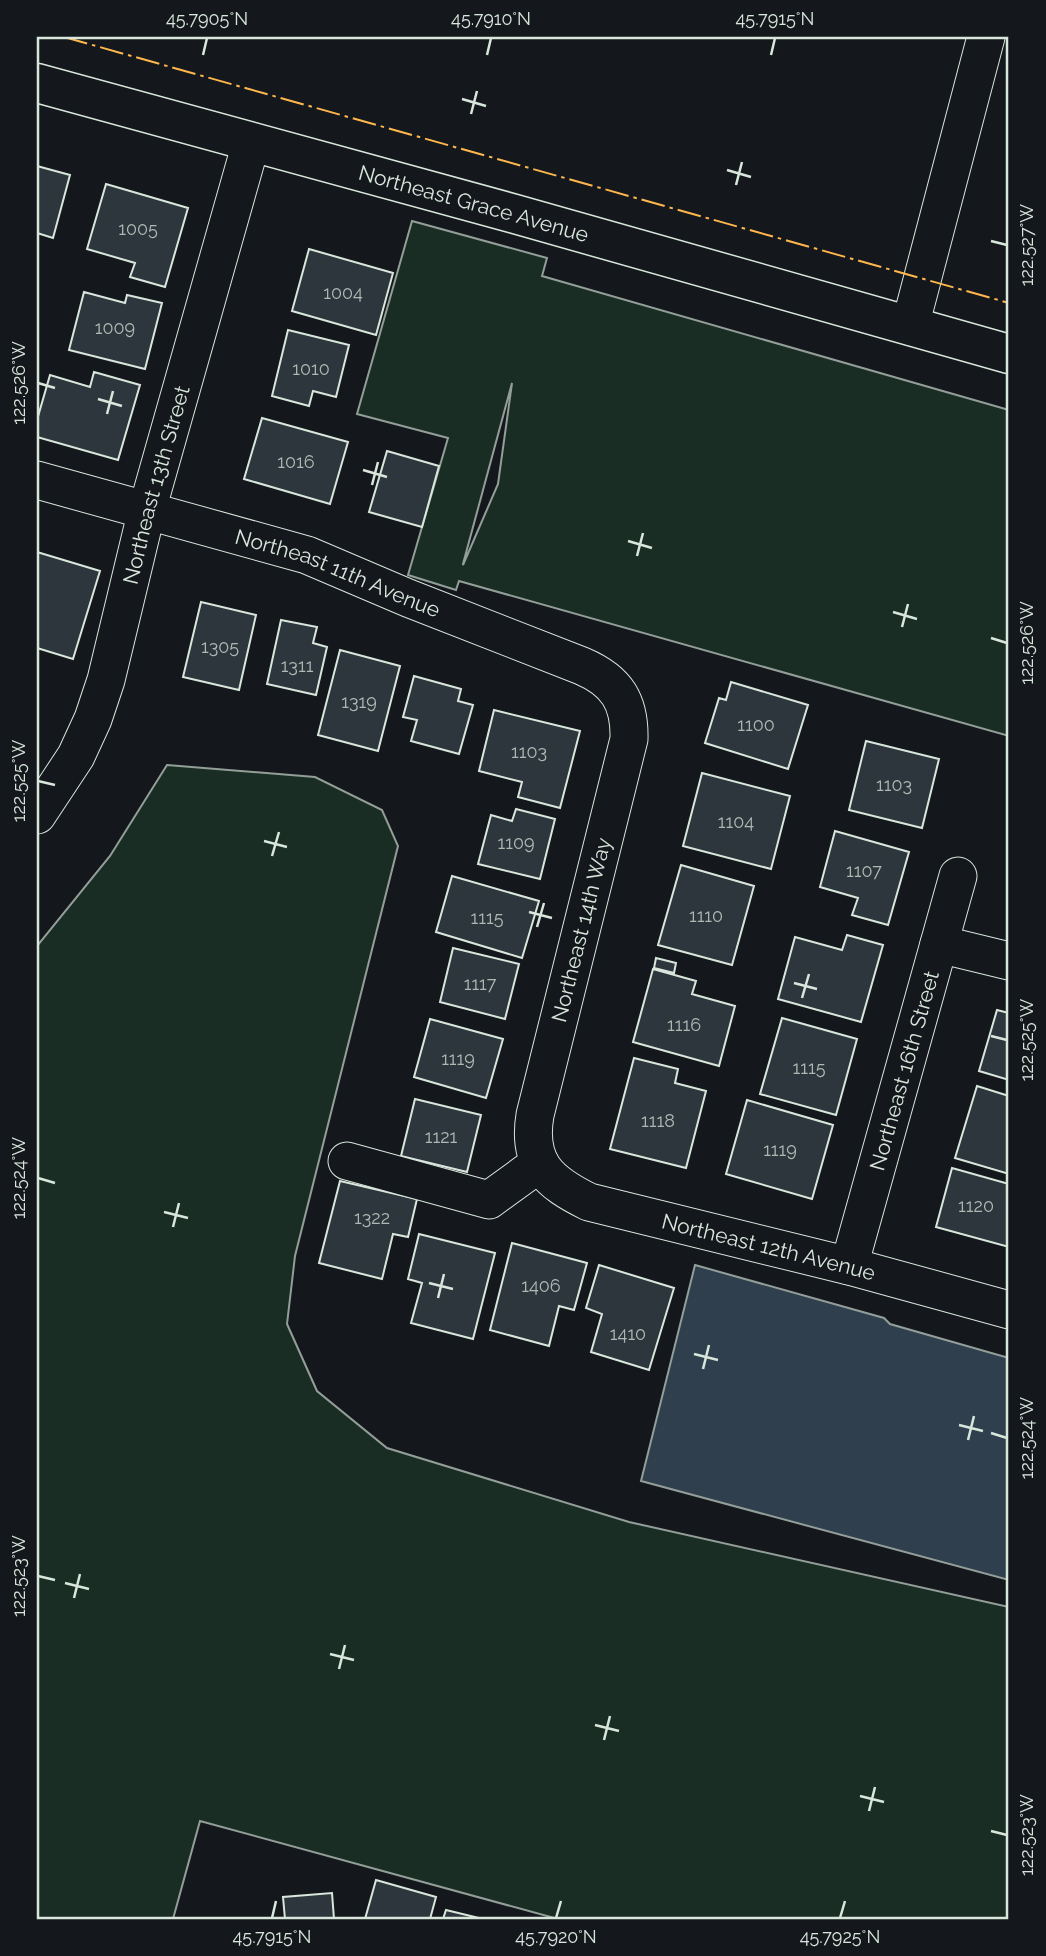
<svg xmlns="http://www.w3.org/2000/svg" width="1046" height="1956" font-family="Raleway,sans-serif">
<rect width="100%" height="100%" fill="#14181c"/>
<!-- green -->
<path fill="#1a2d24" stroke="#939e99" stroke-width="2" fill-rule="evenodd" d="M 412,221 L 547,258 L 542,276 L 1009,410 L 1009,736 L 459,581 L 456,590 L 408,575 L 448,438 L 357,414 ZM 512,383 L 498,484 L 463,565 L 463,564 Z
M 167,765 L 315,777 L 382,810 L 398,846 L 295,1256 L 287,1324 L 317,1391 L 387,1448 L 629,1522 L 1009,1607 L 1009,1919 L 558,1919 L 200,1821 L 173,1919 L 37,1919 L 37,946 L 110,856 Z"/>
<!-- water -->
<path fill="#2f3f4d" stroke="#939e99" stroke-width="2" d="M 695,1265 L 884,1318 L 890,1324 L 1009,1358 L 1009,1580 L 641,1481 Z"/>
<!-- building -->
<path fill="#2c363c" stroke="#d8e6dc" stroke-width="2" d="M 37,166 L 70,175 L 53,238 L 37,233 Z
M 106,184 L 188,208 L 165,287 L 130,277 L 135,263 L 87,249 Z
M 309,249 L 393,273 L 376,335 L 292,311 Z
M 84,292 L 125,303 L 127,295 L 162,303 L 145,369 L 69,350 Z
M 288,330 L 349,345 L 336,397 L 313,391 L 309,406 L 272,396 Z
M 94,372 L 140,385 L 118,460 L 37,437 L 37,420 L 50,375 L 90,387 Z
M 262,418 L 348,442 L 330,504 L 244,479 Z
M 387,451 L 439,466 L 422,527 L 369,512 Z
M 37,552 L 100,571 L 73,659 L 37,648 Z
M 201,602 L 256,615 L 239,690 L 183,677 Z
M 281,620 L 317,627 L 313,643 L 327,647 L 316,695 L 267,684 Z
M 340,650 L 400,666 L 378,751 L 318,735 Z
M 414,676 L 461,689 L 458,701 L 473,705 L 459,754 L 411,741 L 417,720 L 403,717 Z
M 731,682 L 808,705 L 788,769 L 705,743 L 719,698 L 726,700 Z
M 494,710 L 580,731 L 560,808 L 518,797 L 522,782 L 479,771 Z
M 866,741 L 939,759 L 922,828 L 849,810 Z
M 702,773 L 790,796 L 771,869 L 683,846 Z
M 516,809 L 555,819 L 540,879 L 478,864 L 491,815 L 512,821 Z
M 835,831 L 909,852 L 888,925 L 852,915 L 858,898 L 820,887 Z
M 681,865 L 754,886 L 732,965 L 658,945 Z
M 452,876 L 539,901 L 522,958 L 436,932 Z
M 847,935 L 883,945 L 861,1022 L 778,999 L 795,937 L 842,950 Z
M 453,948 L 519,964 L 505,1019 L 440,1002 Z
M 656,958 L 676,963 L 674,973 L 654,968 Z
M 653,969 L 696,981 L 692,994 L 735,1006 L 719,1066 L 633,1042 Z
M 997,1010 L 1009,1013 L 1009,1080 L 979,1071 Z
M 782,1018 L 857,1039 L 836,1115 L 760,1094 Z
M 430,1019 L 503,1039 L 486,1098 L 414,1077 Z
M 634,1058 L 678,1069 L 675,1083 L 706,1091 L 686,1168 L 610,1149 Z
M 977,1086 L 1009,1096 L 1009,1174 L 955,1158 Z
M 415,1099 L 481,1115 L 467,1172 L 401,1156 Z
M 747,1100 L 833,1125 L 812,1199 L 726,1174 Z
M 952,1168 L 1009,1184 L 1009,1247 L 936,1227 Z
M 340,1181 L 417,1199 L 408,1237 L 393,1234 L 382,1279 L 319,1263 Z
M 419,1234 L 495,1253 L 473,1339 L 411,1323 L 422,1283 L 408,1279 Z
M 512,1243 L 587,1263 L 574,1310 L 559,1306 L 549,1346 L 490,1330 Z
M 599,1265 L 674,1288 L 649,1370 L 591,1352 L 602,1314 L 586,1308 Z
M 376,1880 L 436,1897 L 430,1919 L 365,1919 Z
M 332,1893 L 334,1919 L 285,1919 L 283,1897 Z
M 446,1910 L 483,1919 L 443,1919 Z"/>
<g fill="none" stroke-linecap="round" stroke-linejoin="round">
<defs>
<g id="minor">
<path d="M 910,326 L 986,37"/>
<path id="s1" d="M 37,480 L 307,555 L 408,598 L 582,666 C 617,681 630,702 629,739 L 535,1115 C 527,1163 548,1182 589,1202 L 849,1266 L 1009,1310"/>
<path id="s2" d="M 37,815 L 76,756 L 93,719 L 106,680 L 147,510 L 251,143"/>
<path d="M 939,944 L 1009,961"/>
<path d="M 347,1161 L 489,1200 L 540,1163"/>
<path id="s3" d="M 849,1266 L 958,876"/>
</g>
<g id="major">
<path id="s4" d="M 37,83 L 515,214 L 1009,354"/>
</g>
</defs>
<!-- minor casing -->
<use href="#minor" stroke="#d8e6dc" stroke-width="39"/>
<!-- major casing -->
<use href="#major" stroke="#d8e6dc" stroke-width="41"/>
<!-- minor -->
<use href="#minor" stroke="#14181c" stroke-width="37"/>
<!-- major -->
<use href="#major" stroke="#14181c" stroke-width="38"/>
<!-- power -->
<path stroke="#ffb74d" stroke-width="2" stroke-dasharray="24 5 3.5 5" stroke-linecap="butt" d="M 64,37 L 1009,303"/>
</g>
<!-- ticks -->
<path fill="none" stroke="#d8e6dc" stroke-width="2.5" d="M 203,55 L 207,38M 487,55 L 491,38M 771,55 L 775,38M 462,99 L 486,106M 471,114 L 477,91M 727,170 L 751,177M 736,185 L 742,162M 991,241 L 1007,245M 38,383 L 55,388M 98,399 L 122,406M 107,414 L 113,391M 363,470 L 387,477M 372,485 L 378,462M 628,541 L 652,548M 637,556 L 643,533M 893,612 L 917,619M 902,627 L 908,604M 991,638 L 1007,643M 38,781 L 55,785M 264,841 L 287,847M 272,856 L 279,832M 529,912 L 552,918M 537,927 L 544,903M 794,983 L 817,989M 802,998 L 809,974M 991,1036 L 1007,1040M 38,1178 L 55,1183M 164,1212 L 188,1218M 173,1227 L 179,1203M 429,1283 L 453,1289M 438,1298 L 444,1274M 694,1354 L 718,1360M 703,1369 L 709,1345M 959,1425 L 983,1431M 991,1433 L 1007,1438M 968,1440 L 974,1416M 38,1576 L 55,1580M 65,1583 L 89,1589M 74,1598 L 80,1574M 330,1654 L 354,1660M 339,1669 L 345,1645M 595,1725 L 619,1731M 604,1740 L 610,1716M 860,1796 L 884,1802M 869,1811 L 875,1787M 991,1831 L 1007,1835M 272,1918 L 276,1901M 556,1918 L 561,1901M 840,1918 L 845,1901"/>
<g text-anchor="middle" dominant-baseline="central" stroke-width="5" stroke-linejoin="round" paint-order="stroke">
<!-- number labels -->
<g font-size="18" fill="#adbab4">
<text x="138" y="228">1005</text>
<text x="343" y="292">1004</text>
<text x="115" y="327">1009</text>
<text x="311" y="368">1010</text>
<text x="296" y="461">1016</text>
<text x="220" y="646">1305</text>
<text x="297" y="665">1311</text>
<text x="359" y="701">1319</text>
<text x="756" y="724">1100</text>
<text x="529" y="751">1103</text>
<text x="894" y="784">1103</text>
<text x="736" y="821">1104</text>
<text x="516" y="842">1109</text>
<text x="864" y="870">1107</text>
<text x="706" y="915">1110</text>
<text x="487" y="917">1115</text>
<text x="480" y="983">1117</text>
<text x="684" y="1024">1116</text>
<text x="458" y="1058">1119</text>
<text x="809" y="1067">1115</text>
<text x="658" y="1120">1118</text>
<text x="441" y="1136">1121</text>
<text x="780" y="1149">1119</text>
<text x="976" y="1205">1120</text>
<text x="372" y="1217">1322</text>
<text x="541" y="1285">1406</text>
<text x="628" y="1333">1410</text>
</g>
<!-- street labels -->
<g font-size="21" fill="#d8e6dc" stroke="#14181c">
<text stroke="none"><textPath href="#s4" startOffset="453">Northeast Grace Avenue</textPath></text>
<text stroke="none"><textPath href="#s2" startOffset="354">Northeast 13th Street</textPath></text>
<text stroke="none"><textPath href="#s1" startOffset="315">Northeast 11th Avenue</textPath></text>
<text transform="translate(581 930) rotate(-76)">Northeast 14th Way</text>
<text stroke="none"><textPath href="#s3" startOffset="203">Northeast 16th Street</textPath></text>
<text stroke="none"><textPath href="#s1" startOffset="1356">Northeast 12th Avenue</textPath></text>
</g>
</g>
<!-- border -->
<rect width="1046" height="1956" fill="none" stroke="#14181c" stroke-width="77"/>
<rect x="38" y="38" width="969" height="1880" fill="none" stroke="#d8e6dc" stroke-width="2.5"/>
<g font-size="18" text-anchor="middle" fill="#d8e6dc">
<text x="207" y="25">45.7905°N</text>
<text x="491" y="25">45.7910°N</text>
<text x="775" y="25">45.7915°N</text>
<text transform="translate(1027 245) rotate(-90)" y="6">122.527°W</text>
<text transform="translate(19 383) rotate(-90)" y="6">122.526°W</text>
<text transform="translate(1027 643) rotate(-90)" y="6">122.526°W</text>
<text transform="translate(19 781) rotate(-90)" y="6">122.525°W</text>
<text transform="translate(1027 1040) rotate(-90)" y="6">122.525°W</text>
<text transform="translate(19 1178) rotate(-90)" y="6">122.524°W</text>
<text transform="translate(1027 1438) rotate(-90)" y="6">122.524°W</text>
<text transform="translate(19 1576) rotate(-90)" y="6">122.523°W</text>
<text transform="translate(1027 1835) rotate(-90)" y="6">122.523°W</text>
<text x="272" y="1943">45.7915°N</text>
<text x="556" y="1943">45.7920°N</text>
<text x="840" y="1943">45.7925°N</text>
</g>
</svg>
